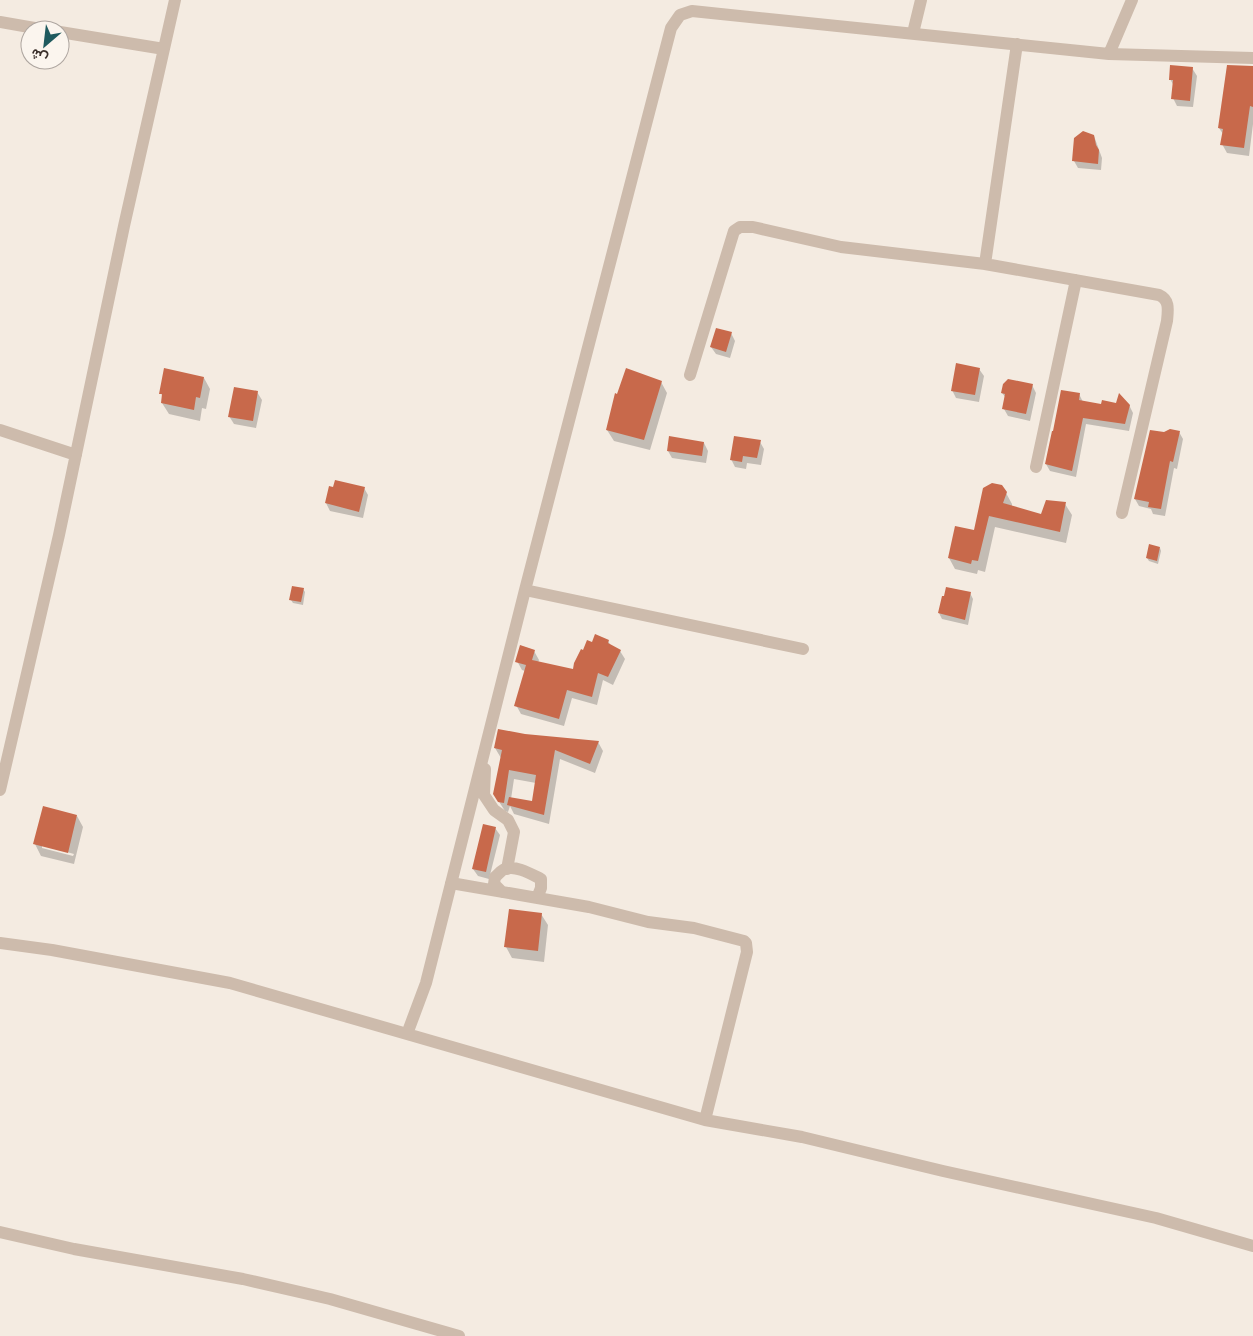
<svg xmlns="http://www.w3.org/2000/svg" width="1253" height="1336" font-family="'Noto Sans',Vazirmatn,sans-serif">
<rect width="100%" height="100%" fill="#f4ebe1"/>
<!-- shadow -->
<path fill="#0003" fill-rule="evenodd" d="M 1192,68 L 1197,76 L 1193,107 L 1177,106 L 1173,98 L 1174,86 L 1170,79 Z
M 1253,68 L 1253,124 L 1249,156 L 1227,153 L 1222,144 L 1223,134 L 1219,128 Z
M 1094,136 L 1102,158 L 1101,170 L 1078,168 L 1074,161 Z
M 731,333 L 735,341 L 730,358 L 716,354 L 711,347 Z
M 979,369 L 984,376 L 979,402 L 956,398 L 952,390 Z
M 204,378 L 210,389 L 206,409 L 202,408 L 200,421 L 169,414 L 162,403 L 163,398 L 161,393 Z
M 661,382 L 667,393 L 650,450 L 614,441 L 607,430 Z
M 1032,385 L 1036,393 L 1030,421 L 1008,416 L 1004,409 L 1006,398 L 1002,393 Z
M 257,392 L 262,400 L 256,428 L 234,424 L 229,416 Z
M 1079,394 L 1083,402 L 1102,405 L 1129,405 L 1133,413 L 1129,431 L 1086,424 L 1076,477 L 1050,471 L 1046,464 Z
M 1179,432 L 1183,439 L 1177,469 L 1174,468 L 1165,516 L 1153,514 L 1151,509 L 1139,506 L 1135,499 L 1164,434 Z
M 760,442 L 764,449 L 761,465 L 747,463 L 746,469 L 735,467 L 731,459 Z
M 704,443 L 708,451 L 706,463 L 672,458 L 668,451 Z
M 364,488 L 368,495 L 363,518 L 330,511 L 326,503 Z
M 1006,493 L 1012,504 L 1012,507 L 1042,516 L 1065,504 L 1072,515 L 1066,543 L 995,527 L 985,572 L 978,570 L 977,574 L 955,569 L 949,558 L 974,531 Z
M 1160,548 L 1161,551 L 1158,564 L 1149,561 L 1147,558 Z
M 303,589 L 305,592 L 303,605 L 293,603 L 291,600 Z
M 970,593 L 973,599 L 968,625 L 942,619 L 939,613 Z
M 608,641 L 611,646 L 620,651 L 625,659 L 613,685 L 603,680 L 597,705 L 572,698 L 564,726 L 521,714 L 516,705 L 525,671 L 522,670 L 517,661 L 534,651 L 539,660 L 538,663 L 574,671 L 583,651 L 592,644 Z
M 598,742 L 603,751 L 595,773 L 560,759 L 549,824 L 514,814 L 510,806 L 508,812 L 505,811 L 494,794 L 501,758 L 495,748 ZM 514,779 L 536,783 L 533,802 L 511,799 Z
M 77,816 L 83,827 L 74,864 L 41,856 L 35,844 ZM 42,845 L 74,854 L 73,856 L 42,848 Z
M 495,828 L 500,835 L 489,879 L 478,876 L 473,869 Z
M 541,914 L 548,925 L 544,962 L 512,958 L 506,947 Z"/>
<!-- building -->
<path fill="#c8694b" d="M 1170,65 L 1193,67 L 1190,101 L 1171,99 L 1173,80 L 1169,80 Z
M 1227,65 L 1253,66 L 1253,107 L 1250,106 L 1244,148 L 1220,145 L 1223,129 L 1218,128 Z
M 1083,131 L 1094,135 L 1096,145 L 1099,150 L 1098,164 L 1072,161 L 1074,138 Z
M 716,328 L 732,332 L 726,352 L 710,347 Z
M 956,363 L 980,368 L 975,395 L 951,391 Z
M 164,368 L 204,377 L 200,398 L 196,397 L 194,410 L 161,403 L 162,394 L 159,394 Z
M 626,368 L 662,381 L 644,440 L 606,430 L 615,393 L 617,394 Z
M 1008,379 L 1033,384 L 1026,414 L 1002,409 L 1005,394 L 1001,393 L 1003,384 Z
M 234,387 L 258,391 L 253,421 L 228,417 Z
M 1061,390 L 1080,393 L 1079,400 L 1101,404 L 1102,400 L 1116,403 L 1119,393 L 1130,405 L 1125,424 L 1083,418 L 1072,471 L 1045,464 L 1052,431 L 1053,431 Z
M 1170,429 L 1180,431 L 1173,462 L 1170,461 L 1161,509 L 1148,507 L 1149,502 L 1134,499 L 1150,430 L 1164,432 Z
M 669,436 L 704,442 L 702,456 L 667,451 Z
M 734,436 L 761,440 L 757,458 L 743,456 L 742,462 L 730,460 Z
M 335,480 L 365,487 L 359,512 L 325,503 L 329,486 L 333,487 Z
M 992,483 L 1002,485 L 1007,492 L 1003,503 L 1041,514 L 1046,500 L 1066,502 L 1060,532 L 989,516 L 978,561 L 972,560 L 971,564 L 948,558 L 955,526 L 974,530 L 983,488 Z
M 1149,544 L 1160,547 L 1157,561 L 1146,558 Z
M 292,586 L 304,588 L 301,602 L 289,600 Z
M 946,587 L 971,592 L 965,620 L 938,613 L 942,596 L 944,596 Z
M 595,634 L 609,640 L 608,643 L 621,650 L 608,677 L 598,673 L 592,697 L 567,690 L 559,719 L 514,706 L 526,665 L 515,662 L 520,645 L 535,650 L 532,660 L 573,669 L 574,663 L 581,649 L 583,650 L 587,640 L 592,642 Z
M 498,729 L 525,734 L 599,741 L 590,764 L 555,750 L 544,815 L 507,805 L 509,797 L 532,801 L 536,775 L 509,770 L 504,803 L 498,802 L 493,794 L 502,750 L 494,748 Z
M 43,806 L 77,815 L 68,853 L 33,844 Z
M 483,824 L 496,827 L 486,872 L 472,869 Z
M 509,909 L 542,913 L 538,951 L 504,947 Z"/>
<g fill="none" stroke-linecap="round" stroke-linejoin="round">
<!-- minor -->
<path stroke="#cdbbac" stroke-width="12" d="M 0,22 L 46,30
M 60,32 L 164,49
M 913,33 L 921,0
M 1017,44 L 985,264 L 1159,295 C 1170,300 1168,310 1167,321 L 1122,513
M 1109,54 L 1253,58
M 690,375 L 734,231 L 740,227 L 753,227 L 841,247 L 985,264
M 0,430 L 76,455
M 1036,467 L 1076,280
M 525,590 L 803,649
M 485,769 L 484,795 L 494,810 L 508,820 L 514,832 L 507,869
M 0,790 L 59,535 L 124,226 L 175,0
M 451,883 L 589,907 L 648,922 L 694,928 L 744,941 L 746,943 L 747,952 L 705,1120
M 502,892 L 494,884 L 495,877 C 498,875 501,870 505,869 C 516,865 531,874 541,879 L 541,888 L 537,898
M 0,943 L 52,950 L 230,983 L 407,1034 L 426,983 L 525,590 L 671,28 L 680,15 L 692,11 L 1109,54 L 1132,0
M 407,1034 L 705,1120 L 802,1137 L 943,1171 L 1156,1218 L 1253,1246
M 0,1232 L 74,1249 L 243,1279 L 330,1299 L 459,1336"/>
</g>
<!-- north arrow -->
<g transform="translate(45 45) rotate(208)"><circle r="24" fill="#fbf5ee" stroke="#aea6a0"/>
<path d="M0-4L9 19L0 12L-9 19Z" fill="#1f5a5e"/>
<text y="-8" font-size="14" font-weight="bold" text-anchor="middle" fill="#3b302b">ش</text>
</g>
</svg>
